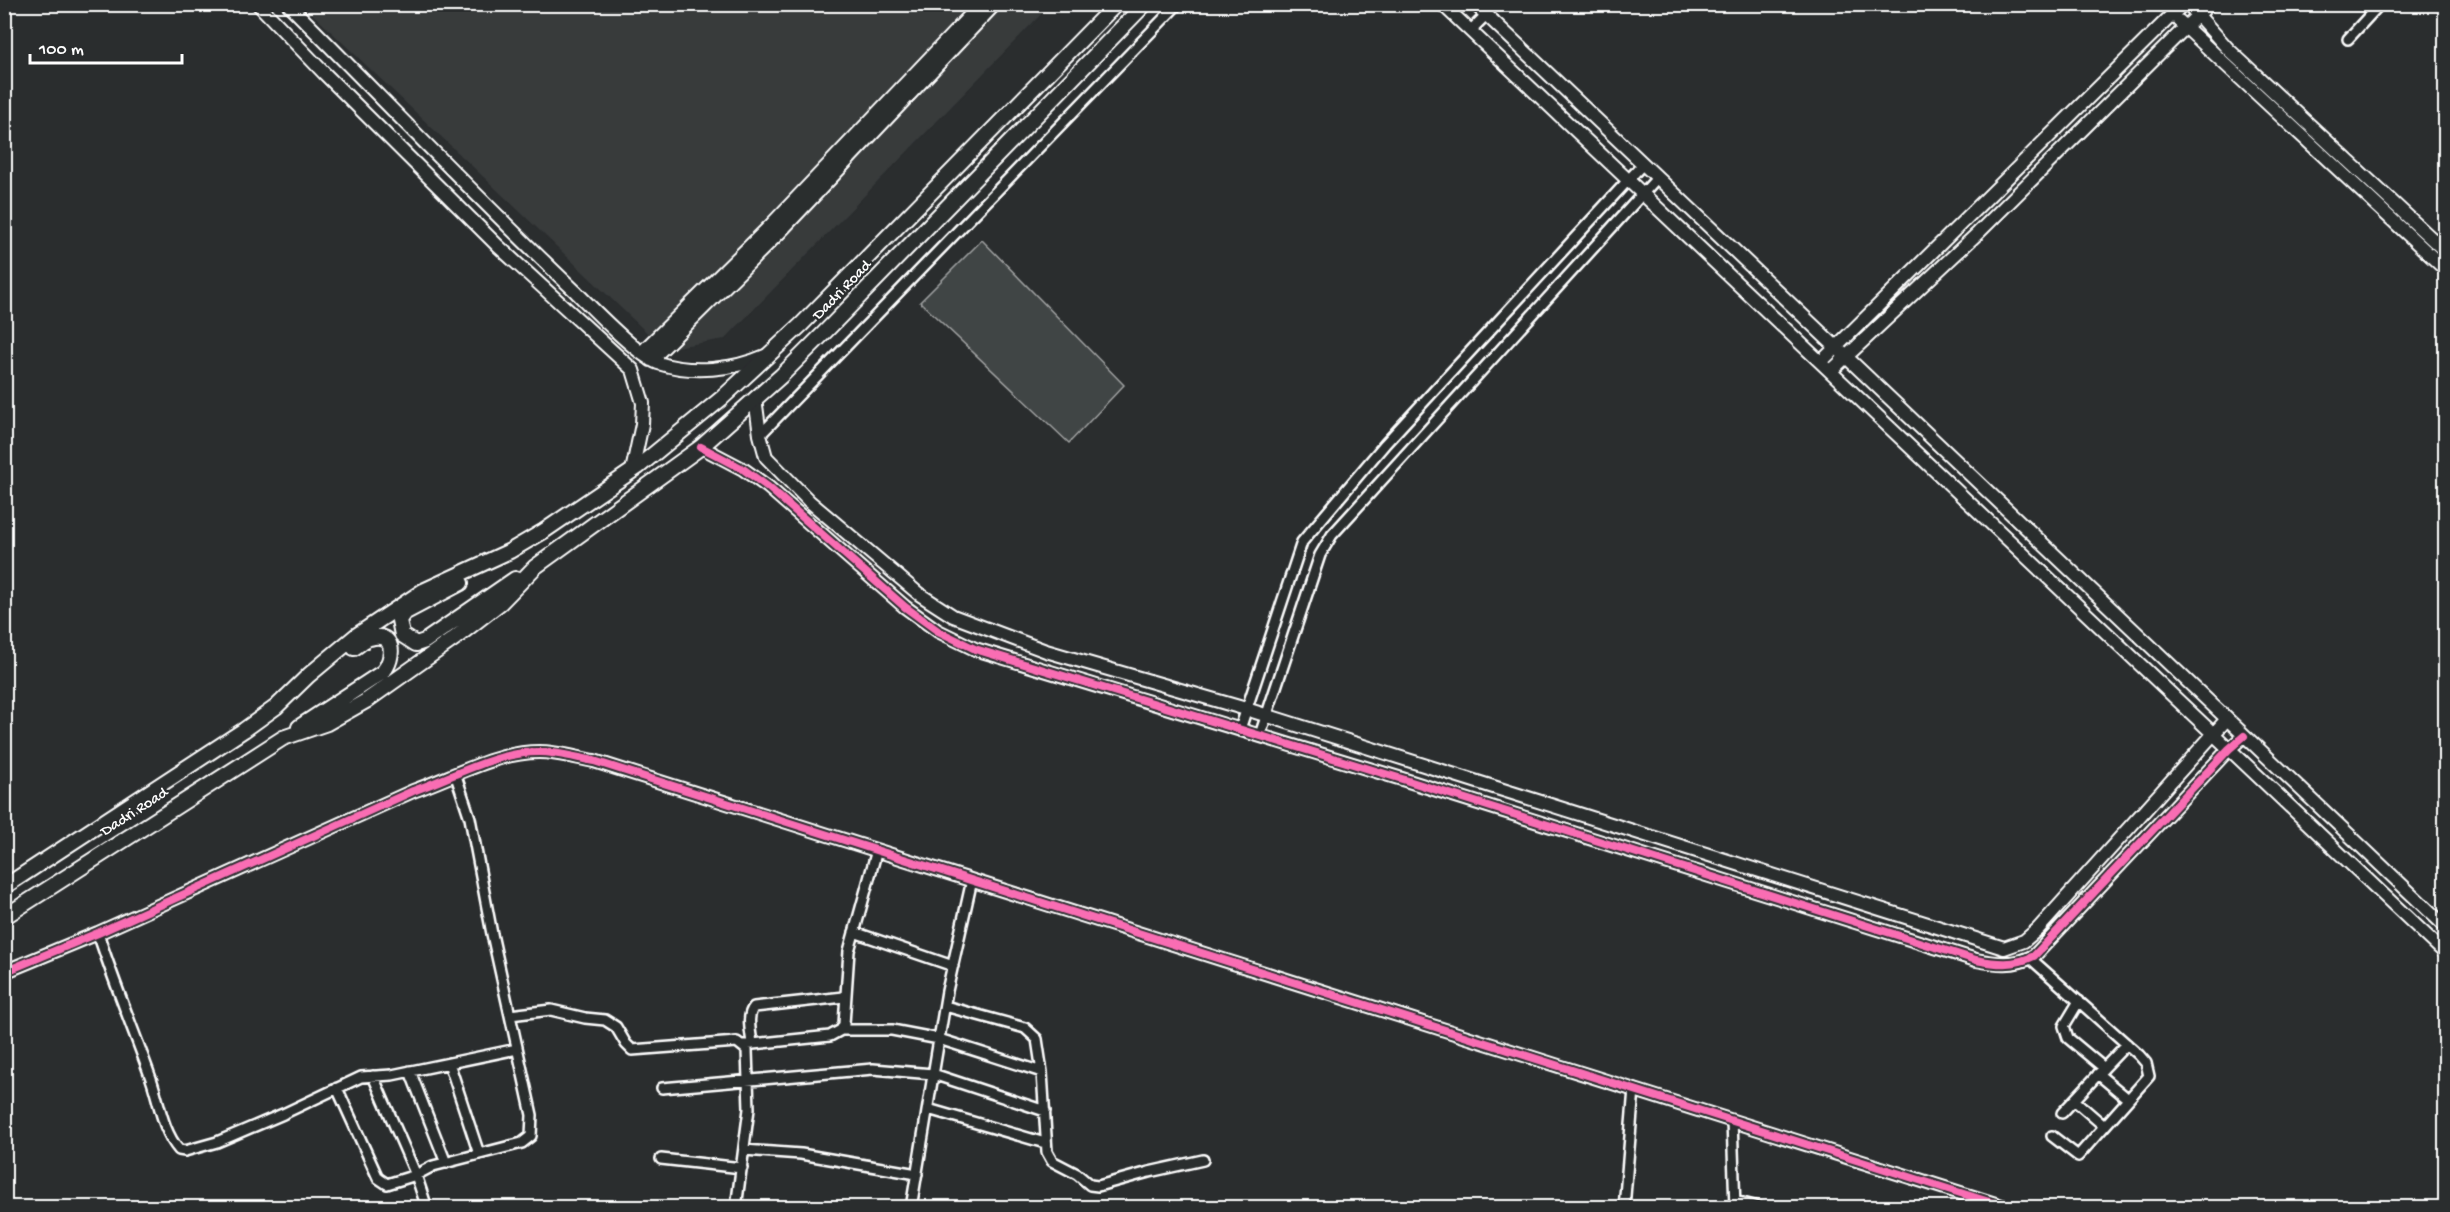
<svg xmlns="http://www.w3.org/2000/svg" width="2450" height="1212" font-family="'Gochi Hand',sans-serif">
<rect width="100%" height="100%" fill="#2a2d2e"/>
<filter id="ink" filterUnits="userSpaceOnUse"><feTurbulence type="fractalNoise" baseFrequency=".0167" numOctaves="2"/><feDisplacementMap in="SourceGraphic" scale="12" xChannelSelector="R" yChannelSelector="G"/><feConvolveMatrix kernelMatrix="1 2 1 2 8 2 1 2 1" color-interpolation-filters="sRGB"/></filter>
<g filter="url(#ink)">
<!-- built -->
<path fill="#373a3b" d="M 303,5 L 1050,5 L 725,339 L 664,349 Z"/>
<!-- green -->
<path fill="#414445" stroke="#a0a2a2" stroke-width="1.5" d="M 982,240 L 1124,385 L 1069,443 L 920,302 Z"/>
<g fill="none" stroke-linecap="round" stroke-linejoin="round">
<defs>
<path id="minor" d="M 1470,31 L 1486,15
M 2348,39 L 2380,4
M 760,435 L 1178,4
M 1240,729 L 1302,542 L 1385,444 L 1643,164
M 1260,735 L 1320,555 L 1332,535 L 1657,178
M 854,932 L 953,966
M 98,933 C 113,980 132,1026 149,1073 C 159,1098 161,1129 179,1150 L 185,1151 L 217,1142 L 283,1114 L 361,1077 L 392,1075 L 517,1049
M 2030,958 L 2139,1055 L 2146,1063 L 2149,1076 L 2078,1156 L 2052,1136
M 945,1006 L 1025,1028 L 1037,1039 L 1042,1072 L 1047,1152 L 1052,1161 L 1077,1174 L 1090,1185 L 1098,1186 L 1149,1172 L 1203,1160
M 510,1015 L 551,1010 L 585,1018 L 605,1020 L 616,1027 L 626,1044 L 632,1050 L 737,1042 L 747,1050 L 749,1109 L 736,1208
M 841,1030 L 892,1030 L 939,1039 L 1042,1072
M 752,1044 C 751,1032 746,1016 754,1007 L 844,997
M 743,1045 L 830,1036 L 841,1030 L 844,1024 L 849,951 L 877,850
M 449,1063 L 479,1154
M 2104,1068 L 2127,1044
M 410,1071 L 446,1163
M 2098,1074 L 2128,1099
M 337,1088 L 378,1178 L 387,1184 L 416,1175 L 373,1076
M 662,1088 L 873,1069 L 933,1074 L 1045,1111
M 2074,1100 L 2104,1126
M 928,1109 L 1045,1143
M 2062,1113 L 2104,1068 L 2068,1038 L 2064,1026 L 2079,1001
M 1732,1120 L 1735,1208
M 744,1150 L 801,1154 L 917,1174
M 661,1159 L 742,1168
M 1735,1201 L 1762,1208
M 427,1208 L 416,1175 L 433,1166 L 522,1143 L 531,1136 L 532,1115 L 492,934 L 470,818 L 456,776
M 911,1208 L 947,991 L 972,880
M 1624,1208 L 1634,1089"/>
<path id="tertiary" d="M 258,4 L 325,74 L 498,246 L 633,370 L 643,403 L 642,424 L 632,471
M 288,4 C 384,100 477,198 575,291 C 592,308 638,356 658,363 C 692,374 733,370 765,356
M 1442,4 L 2446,954
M 1475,4 L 2446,927
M 2188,4 L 2229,50 L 2446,252
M 2179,21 L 2446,270
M 642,352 L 771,225 L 981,4
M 651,360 L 780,232 L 995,4
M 1821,362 L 2183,4
M 1831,371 L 1978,233 L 2209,4
M 755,398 L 760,435 L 766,457 L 809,501 L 919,594 L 953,616 L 1046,651 L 1246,709 L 2004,948 L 2024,941 L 2038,929 L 2227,719
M 701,447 L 743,469 L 768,487 L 905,607 L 938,631 L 975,649 L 1402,779 L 1976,960 C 1997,964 2014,966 2034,956 L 2229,749 L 2244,736
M 4,972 L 98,933 L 413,791 C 453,777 496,752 539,752 C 557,752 577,758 594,761 L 2008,1208"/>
<path id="secondary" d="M 461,583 L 404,613 L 399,620 L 402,635 L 416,644 L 425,641 L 515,579
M 299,727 L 383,672 C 395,658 395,631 370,638 C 365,639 359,645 354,648
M 4,887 L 244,730 L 276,707 L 309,675 L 357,635 L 423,591 L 510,551 L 544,531 L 638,467 L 722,398 L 801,325 L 1116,4
M 4,917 L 283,738 L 327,723 L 366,701 L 455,638 L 500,603 L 535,567 L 701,447 L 781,376 L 822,335 L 1145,4"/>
</defs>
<!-- minor casing -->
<use href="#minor" stroke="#fff" stroke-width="14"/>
<!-- tertiary casing -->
<use href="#tertiary" stroke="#fff" stroke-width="16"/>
<!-- secondary casing -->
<use href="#secondary" stroke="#fff" stroke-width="18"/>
<!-- minor -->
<use href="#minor" stroke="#2a2d2e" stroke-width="9"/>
<!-- tertiary -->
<use href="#tertiary" stroke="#2a2d2e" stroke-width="12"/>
<!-- secondary -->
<use href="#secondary" stroke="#2a2d2e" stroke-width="14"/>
<defs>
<path id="cycleway" d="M 701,447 L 743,469 L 768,487 L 905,607 L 938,631 L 975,649 L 1402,779 L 1976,960 C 1997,964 2014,966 2034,956 L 2229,749 L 2244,736
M 4,972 L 98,933 L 413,791 C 453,777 496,752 539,752 C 557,752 577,758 594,761 L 2008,1208"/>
</defs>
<!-- cycleway casing -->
<use href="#cycleway" stroke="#2a2d2e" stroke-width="11"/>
<!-- cycleway -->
<use href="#cycleway" stroke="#f96db3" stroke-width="8"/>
</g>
</g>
<g text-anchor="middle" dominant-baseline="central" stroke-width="4.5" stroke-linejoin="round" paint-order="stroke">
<!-- street labels -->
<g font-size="16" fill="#fff" stroke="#2a2d2e">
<text transform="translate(843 291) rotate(-46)">Dadri Road</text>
<text transform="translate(135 813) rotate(-33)">Dadri Road</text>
</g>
</g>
<!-- margin -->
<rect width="2450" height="1212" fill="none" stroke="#2a2d2e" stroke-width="24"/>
<rect x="12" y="12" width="2426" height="1188" fill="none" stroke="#fff" stroke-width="2" filter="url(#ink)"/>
<!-- scale -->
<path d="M30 54v9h152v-9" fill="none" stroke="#ffffff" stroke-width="3"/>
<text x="39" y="54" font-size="18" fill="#ffffff" stroke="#2a2d2e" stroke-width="4.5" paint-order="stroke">100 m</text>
</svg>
